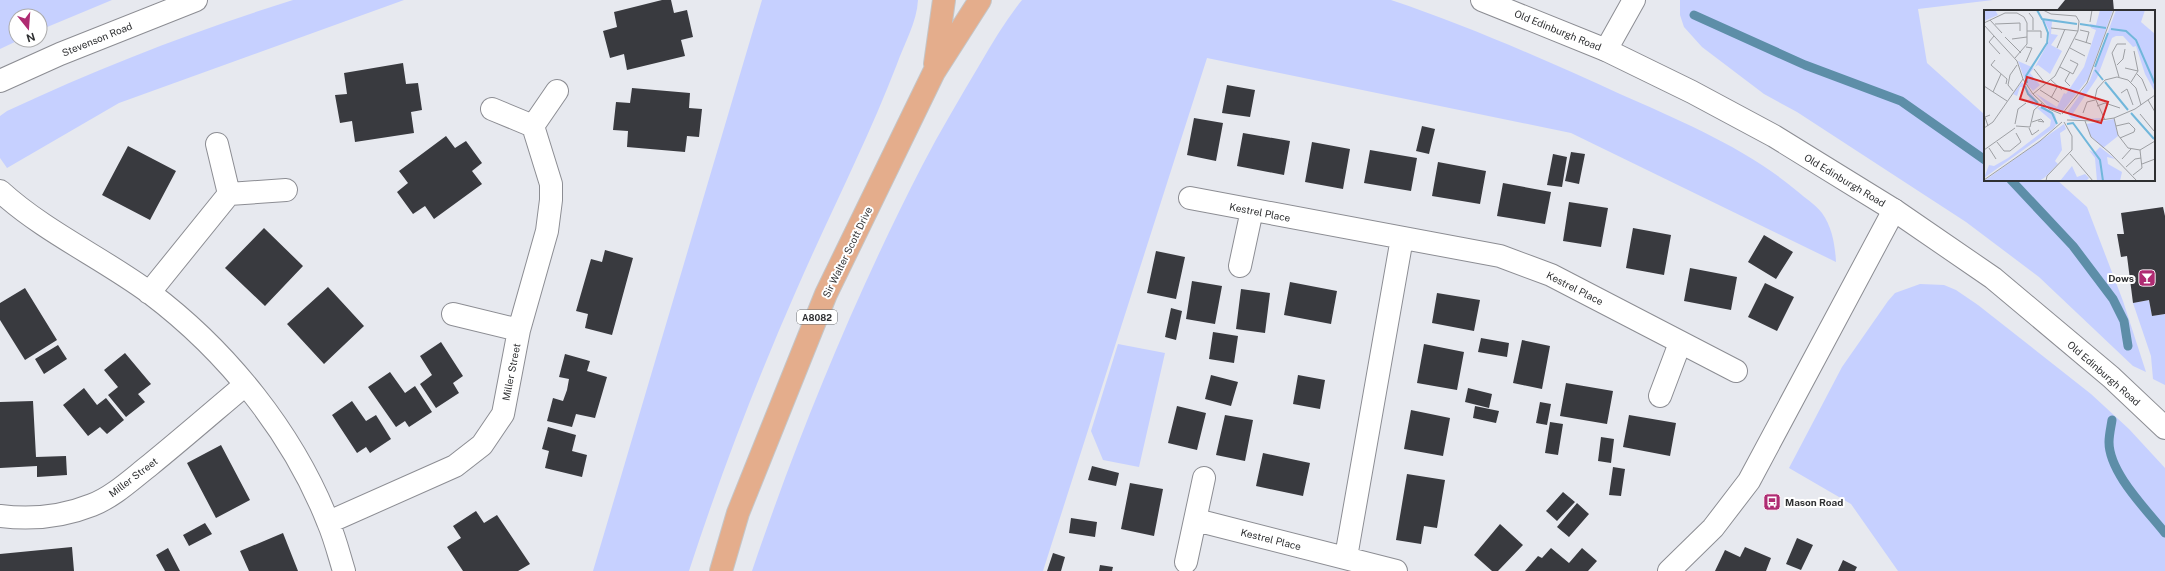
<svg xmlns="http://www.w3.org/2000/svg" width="2165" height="571" font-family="'Public Sans',sans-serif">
<rect width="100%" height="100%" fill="#e7e9ef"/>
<!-- green -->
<path fill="#c6d0ff" d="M 0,0 L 112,0 L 40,30 L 40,16 L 16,16 L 16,40 L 19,40 L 0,49 Z
M 293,0 L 404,0 L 119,103 L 7,168 L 0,158 L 0,116 L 7,111 C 101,67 194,31 293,0 Z
M 762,0 L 918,0 C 917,22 904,44 897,64 C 867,142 829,215 796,291 C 756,382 720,476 689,571 L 593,571 Z
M 1022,0 L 1391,0 C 1469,26 1545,60 1620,94 C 1681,121 1746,148 1797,191 C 1805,198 1815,204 1822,213 C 1832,227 1835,244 1836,262 L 1571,133 L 1207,58 L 1043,571 L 752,571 C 799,433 855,296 922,166 C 940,131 960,98 980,64 C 993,42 1006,20 1022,0 Z
M 1680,0 L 1993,0 L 1918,9 L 1927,63 L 1985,115 L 1985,180 L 2057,180 L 2087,207 L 2123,301 L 2146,372 L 2133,366 L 2039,277 L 1966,222 L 1797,112 L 1764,94 L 1702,47 L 1684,27 L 1680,15 Z
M 1920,284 L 1944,285 L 1956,290 L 1978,305 L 2091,394 L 2129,429 L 2165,468 L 2165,571 L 1898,571 L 1851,504 L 1789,468 L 1842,367 L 1888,301 L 1895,293 Z
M 2149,300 L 2152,316 L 2165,314 L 2165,385 L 2153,379 L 2151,356 L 2133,303 Z
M 1118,344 L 1165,353 L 1139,467 L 1103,460 L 1091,431 Z"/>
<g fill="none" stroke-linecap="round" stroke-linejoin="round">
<!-- stream -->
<path stroke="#5d8ea8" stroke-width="9" d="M 1694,15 L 1805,65 L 1901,101 L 1985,160
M 2011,180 L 2073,246 L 2113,299 L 2124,321 L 2128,346
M 2112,420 C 2111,427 2109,435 2109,442 C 2109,473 2147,510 2165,533"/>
</g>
<!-- building -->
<path fill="#393a3f" d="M 662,0 L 671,0 L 674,13 L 687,10 L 693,37 L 681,40 L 685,56 L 627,70 L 624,54 L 610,58 L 603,31 L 617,27 L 614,12 Z
M 2065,0 L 2113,0 L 2114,11 L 2056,11 Z
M 403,63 L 406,84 L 418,83 L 422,110 L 411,112 L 414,133 L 355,142 L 352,121 L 340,123 L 335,95 L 347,94 L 344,73 Z
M 1227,85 L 1255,90 L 1250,117 L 1222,113 Z
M 632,88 L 690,93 L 689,108 L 702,109 L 699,137 L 687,136 L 685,152 L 627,147 L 628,131 L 613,130 L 616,102 L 630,103 Z
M 1194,118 L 1223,123 L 1216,161 L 1187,155 Z
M 1422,126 L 1435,129 L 1429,154 L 1416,151 Z
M 1243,133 L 1290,141 L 1284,175 L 1237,166 Z
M 446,136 L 455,148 L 466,141 L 482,163 L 472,171 L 482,184 L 434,219 L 425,206 L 413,214 L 397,192 L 408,183 L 399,171 Z
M 1312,142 L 1350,149 L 1343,189 L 1305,182 Z
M 128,146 L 176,171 L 150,220 L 102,195 Z
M 1370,150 L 1417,158 L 1411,191 L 1364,183 Z
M 1571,152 L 1585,154 L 1579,184 L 1565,181 Z
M 1553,154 L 1567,157 L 1562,187 L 1547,185 Z
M 1438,162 L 1486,171 L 1480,204 L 1432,196 Z
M 1503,183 L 1551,192 L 1545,224 L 1497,216 Z
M 1569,202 L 1608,208 L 1601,247 L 1563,241 Z
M 2163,207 L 2165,216 L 2165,314 L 2152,316 L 2149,300 L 2133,303 L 2127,256 L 2121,257 L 2117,234 L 2124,234 L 2121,213 Z
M 264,228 L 303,266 L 265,306 L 225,268 Z
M 1633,228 L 1671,235 L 1664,275 L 1626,268 Z
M 1764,235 L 1793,252 L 1776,279 L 1748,262 Z
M 605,250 L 633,258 L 612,335 L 585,328 L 588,314 L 576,311 L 591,259 L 602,262 Z
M 1156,251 L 1185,257 L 1176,299 L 1147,293 Z
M 1690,268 L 1737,277 L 1731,310 L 1684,301 Z
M 1192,281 L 1222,286 L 1215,324 L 1186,319 Z
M 1290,282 L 1337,291 L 1331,324 L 1284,315 Z
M 1765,283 L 1794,297 L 1777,331 L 1748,317 Z
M 328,287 L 364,326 L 324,364 L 287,324 Z
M 25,288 L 57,340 L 25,360 L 0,320 L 0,303 Z
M 1241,289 L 1270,293 L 1265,333 L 1236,329 Z
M 1437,293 L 1480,300 L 1474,331 L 1432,323 Z
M 1171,308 L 1182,311 L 1176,340 L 1165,337 Z
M 1213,332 L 1238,336 L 1234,363 L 1209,359 Z
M 1481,338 L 1509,343 L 1507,357 L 1478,352 Z
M 1522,340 L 1550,346 L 1542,389 L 1513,383 Z
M 441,342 L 463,376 L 453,383 L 459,393 L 436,408 L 420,384 L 432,375 L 420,356 Z
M 1424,344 L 1464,352 L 1457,390 L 1417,383 Z
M 58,345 L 67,359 L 44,374 L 35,359 Z
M 125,353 L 151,384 L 138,394 L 145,402 L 126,417 L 108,395 L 118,387 L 104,370 Z
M 565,354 L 590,361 L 587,371 L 607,377 L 595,418 L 576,414 L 572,427 L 547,421 L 553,398 L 563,401 L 567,390 L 569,379 L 559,377 Z
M 390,372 L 405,393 L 415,386 L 432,412 L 409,427 L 405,421 L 396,427 L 368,387 Z
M 1211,375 L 1238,382 L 1231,406 L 1205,399 Z
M 1298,375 L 1325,380 L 1320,409 L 1293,404 Z
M 1566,383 L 1613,391 L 1607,424 L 1560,416 Z
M 84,388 L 97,405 L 106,398 L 124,420 L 107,434 L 100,427 L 88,436 L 63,405 Z
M 1468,388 L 1492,394 L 1489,408 L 1465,402 Z
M 33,401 L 36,457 L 66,456 L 67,475 L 37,477 L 37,466 L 0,468 L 0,402 Z
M 352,401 L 366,421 L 376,415 L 391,439 L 370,453 L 366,447 L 357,453 L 332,415 Z
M 1540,402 L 1551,404 L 1547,425 L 1536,423 Z
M 1177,406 L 1206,413 L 1197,450 L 1168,443 Z
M 1475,406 L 1499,411 L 1496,423 L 1473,418 Z
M 1411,410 L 1450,418 L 1443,456 L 1404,449 Z
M 1225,415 L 1253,420 L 1245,461 L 1216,455 Z
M 1629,415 L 1676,423 L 1670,456 L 1623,447 Z
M 1550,422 L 1563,424 L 1558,455 L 1545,453 Z
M 548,427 L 576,435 L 572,451 L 587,455 L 582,477 L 545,468 L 549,451 L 542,449 Z
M 1601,437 L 1614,439 L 1611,463 L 1598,461 Z
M 221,445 L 250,500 L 216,518 L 187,463 Z
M 1263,453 L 1310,463 L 1303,496 L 1256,486 Z
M 1092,466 L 1119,473 L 1116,486 L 1088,480 Z
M 1613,467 L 1625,469 L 1621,496 L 1609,495 Z
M 1407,474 L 1445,480 L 1437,528 L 1424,526 L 1421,544 L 1396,540 Z
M 1130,483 L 1163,489 L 1154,536 L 1121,529 Z
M 1563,492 L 1575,502 L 1557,521 L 1546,511 Z
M 1577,503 L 1589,514 L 1569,537 L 1557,527 Z
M 476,511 L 484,523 L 497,515 L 530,564 L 518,571 L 463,571 L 447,547 L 461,538 L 453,526 Z
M 1071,518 L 1097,522 L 1095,537 L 1069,533 Z
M 205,523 L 212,534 L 189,546 L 183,535 Z
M 1500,524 L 1523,545 L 1498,571 L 1492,571 L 1474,555 Z
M 283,533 L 298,571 L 249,571 L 240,551 Z
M 1797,538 L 1813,545 L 1801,570 L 1786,564 Z
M 72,547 L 74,571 L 0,571 L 0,554 Z
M 1745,547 L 1771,558 L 1766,571 L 1715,571 L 1725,550 L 1740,557 Z
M 168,548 L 180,571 L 165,571 L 156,555 Z
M 1551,548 L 1569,563 L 1582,548 L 1597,561 L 1588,571 L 1525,571 L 1538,556 L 1542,558 Z
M 1053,553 L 1065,557 L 1061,571 L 1047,571 Z
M 1843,560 L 1857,567 L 1855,571 L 1838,571 Z
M 1100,565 L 1113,567 L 1112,571 L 1099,571 Z"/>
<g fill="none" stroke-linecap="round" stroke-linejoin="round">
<defs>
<path id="street" d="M 1606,50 L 1634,0
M 492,109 L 533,126 L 557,91
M 217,144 L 229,194 L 286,190
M 0,191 C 45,232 101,257 150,293 C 227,351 293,433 328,522 C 335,538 339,555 344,571
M 1190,198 L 1500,256 L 1551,275 L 1736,371
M 1240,266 L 1252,210
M 149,293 L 229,194
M 453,314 L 519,330
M 1660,396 L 1680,343
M 0,516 C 32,520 62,517 92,505 C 113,497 132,479 150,465 C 182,439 213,412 245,385
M 1196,520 L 1396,571
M 329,522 L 455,466 L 482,445 L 503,414 L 519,330 L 547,231 L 551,200 L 551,184 L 533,126
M 1346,557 L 1402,238
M 1186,562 L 1204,478
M 1669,571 L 1713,528 L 1749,481 L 1894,210"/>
<path id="secondary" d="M 1482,0 L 1606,50 L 1692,92 L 1774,136 L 1894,210 L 1993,278 L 2111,377 L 2165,428
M 0,81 L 60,54 L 196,0"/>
<path id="primary" d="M 935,64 L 944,0
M 721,571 L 738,513 L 826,294 L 934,72 L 980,0"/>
</defs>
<!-- street casing -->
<use href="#street" stroke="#8c8d93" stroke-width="24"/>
<!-- secondary casing -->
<use href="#secondary" stroke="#8c8d93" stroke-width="24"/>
<!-- primary casing -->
<use href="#primary" stroke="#c5c5c6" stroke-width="24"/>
<!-- street -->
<use href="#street" stroke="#fff" stroke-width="22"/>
<!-- secondary -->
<use href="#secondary" stroke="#fff" stroke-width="22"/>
<!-- primary -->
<use href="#primary" stroke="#e4ad8c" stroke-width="22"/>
</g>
<!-- icons -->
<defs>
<symbol id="bar-square" viewBox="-11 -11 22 22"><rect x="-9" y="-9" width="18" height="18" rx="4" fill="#af2b72" stroke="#fff"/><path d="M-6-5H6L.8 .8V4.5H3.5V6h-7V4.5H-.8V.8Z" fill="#fff"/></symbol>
<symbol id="bus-square" viewBox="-11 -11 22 22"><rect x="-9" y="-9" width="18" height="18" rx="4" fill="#af2b72" stroke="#fff"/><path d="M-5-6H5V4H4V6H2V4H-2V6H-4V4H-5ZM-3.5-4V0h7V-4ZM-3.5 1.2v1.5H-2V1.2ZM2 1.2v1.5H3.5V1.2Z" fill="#fff"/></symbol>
</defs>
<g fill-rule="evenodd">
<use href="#bar-square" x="2137" y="268" width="20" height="20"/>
<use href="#bus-square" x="1762" y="492" width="20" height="20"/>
</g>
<g text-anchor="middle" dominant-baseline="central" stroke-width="4" stroke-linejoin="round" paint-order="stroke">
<!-- shield labels -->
<rect fill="#fff" stroke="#6d6e70" stroke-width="1" x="797" y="310" width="40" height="14" rx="3"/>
<g font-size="9" font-weight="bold" fill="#2f3032">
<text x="817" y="317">A8082</text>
</g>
<!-- street labels -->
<g font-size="10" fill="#2f3032" stroke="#fff">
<text transform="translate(1558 30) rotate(22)">Old Edinburgh Road</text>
<text transform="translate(97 39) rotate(-22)">Stevenson Road</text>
<text transform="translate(1845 180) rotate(31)">Old Edinburgh Road</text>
<text transform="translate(1260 212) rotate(11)">Kestrel Place</text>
<text transform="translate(847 252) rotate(-64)">Sir Walter Scott Drive</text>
<text transform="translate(1575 288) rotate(27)">Kestrel Place</text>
<text transform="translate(511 372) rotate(-79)">Miller Street</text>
<text transform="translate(2104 373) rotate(41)">Old Edinburgh Road</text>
<text transform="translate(133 477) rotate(-37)">Miller Street</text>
<text transform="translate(1271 539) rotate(14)">Kestrel Place</text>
</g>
<!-- poi labels -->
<g font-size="10" font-weight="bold" fill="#2f3032" stroke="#fff" text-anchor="end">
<text x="2134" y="278">Dows</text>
<text x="1785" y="502" text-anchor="start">Mason Road</text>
</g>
</g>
<!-- overview -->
<g transform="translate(1984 10)">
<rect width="171" height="171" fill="#e7e9ef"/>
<path d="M 0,0 L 11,0 L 14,5 L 0,11 ZM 116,0 L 129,0 L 104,69 L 78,102 L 67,99 L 51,83 L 73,97 L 80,83 L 82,84 L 100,57 L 112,20 L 107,18 L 106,14 L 112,15 ZM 132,0 L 161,0 L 157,12 L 171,24 L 171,82 L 161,64 L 152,36 L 149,37 L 139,26 L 132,26 L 128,28 L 113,68 L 88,105 L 101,109 L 119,108 L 113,110 L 92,109 L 87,108 L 83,103 L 106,70 ZM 60,10 L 68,11 L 67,24 L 74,25 L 67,35 L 78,41 L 66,64 L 54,55 L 51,57 L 65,31 L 65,20 ZM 34,51 L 50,58 L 46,63 L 56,75 L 49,81 L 42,73 ZM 38,72 L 54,92 L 52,97 L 42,91 L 46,89 L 40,77 L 36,77 L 33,86 L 29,84 ZM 59,96 L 71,104 L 73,113 L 70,118 L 0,168 L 5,155 L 10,156 L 24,148 L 66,116 L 67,110 L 53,98 ZM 130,109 L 134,126 L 119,138 L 106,125 L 102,114 ZM 80,114 L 82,119 L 76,123 L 78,140 L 71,151 L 74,154 L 60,168 L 55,171 L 0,171 ZM 116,137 L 131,149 L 123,147 L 124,154 L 138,162 L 136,171 L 113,171 L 111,148 L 105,140 L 110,143 ZM 88,156 L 93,167 L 101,164 L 105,168 L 102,171 L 76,171 Z" fill="#c6d0ff"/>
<path fill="none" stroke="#71b7db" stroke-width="2" d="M 53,0 L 58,9 L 93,14M 59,10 L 64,23 L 63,34M 96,14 L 122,18M 127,19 L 142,21 L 152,30 L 171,74M 111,57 L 124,23M 111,60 L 119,70M 121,72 L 144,100M 43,73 L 42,66 L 63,33M 41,76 L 44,84 L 54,93M 57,97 L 68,103 L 73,114M 147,103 L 170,129M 83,114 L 89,113 L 116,150 L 119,171"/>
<path fill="none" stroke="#9d9fa3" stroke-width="1" d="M 45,3 L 49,8 L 49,20M 6,10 L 18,23M 106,12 L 108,0M 0,13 L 21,3 L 33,3 L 40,7 L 43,13 L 43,34 L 31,48M 11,14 L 36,13 L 36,21M 0,15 L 33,51 L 39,69 L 49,84 L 65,99 L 77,104M 67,18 L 94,21M 96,20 L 105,22 L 102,33M 43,21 L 57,21 L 57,28M 10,26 L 5,32 L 16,44M 21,27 L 37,43M 28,29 L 43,27M 91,29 L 107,34M 73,38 L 81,19M 86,38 L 101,46M 11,50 L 7,55 L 23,69 L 22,74M 42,52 L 48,38 L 42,37M 133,55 L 139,49 L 141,39M 76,57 L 89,64 L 94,54 L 86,50M 141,58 L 154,61M 50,59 L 61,73M 86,62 L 81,71 L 86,76M 153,64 L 158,69 L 163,81M 135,67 L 128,43 L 133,34 L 142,34M 67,70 L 78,80M 147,72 L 154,61 L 150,41M 0,76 L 23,91M 56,80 L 75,92M 29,81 L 24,75 L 26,65 L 33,55M 9,82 L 17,64M 137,83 L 143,79 L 149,95M 49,84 L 71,66 L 94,21 L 95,11 L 92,6 L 67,4 L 59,0M 67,88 L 73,77M 164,90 L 171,102M 113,96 L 121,93 L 136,98M 99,103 L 103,92 L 111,90M 78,104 L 103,73 L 130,0M 156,104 L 170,121M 130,108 L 134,125 L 144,138 L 156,140 L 171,131M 83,110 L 111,111 L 130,108 L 151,99 L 171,85M 121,110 L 111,88 L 113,79 L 121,70 L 133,67 L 144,70 L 152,78 L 157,95M 101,111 L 107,127 L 126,143 L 153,171M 48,112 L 57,109 L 60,112 L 54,111M 31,114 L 34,99 L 42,93M 4,116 L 1,107 L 6,105M 32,116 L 46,117 L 50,100 L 58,93M 132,116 L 145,113 L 151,119 L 150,122 L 136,128M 0,118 L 9,112 L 39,69M 45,118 L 48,125 L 55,120M 13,132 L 20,141 L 26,141 L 37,132 L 32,123M 5,138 L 12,149M 0,140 L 31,118M 86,144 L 109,171M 138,149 L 147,139M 158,154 L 171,149M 142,157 L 151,149 L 157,148M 149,165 L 158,158 L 156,140M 0,170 L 56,131 L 78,112M 62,171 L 63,166 L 88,140 L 88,126 L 80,112"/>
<path fill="#d62828" fill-opacity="0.15" stroke="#d62828" stroke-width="2" d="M 43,67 L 124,92 L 117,113 L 36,89 Z"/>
<rect width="171" height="171" fill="none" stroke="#2f3032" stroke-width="2"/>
</g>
<!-- north arrow -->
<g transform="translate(28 28) rotate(163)"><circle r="19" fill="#ffffff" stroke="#acacad"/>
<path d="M0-3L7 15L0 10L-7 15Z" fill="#af2b72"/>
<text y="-6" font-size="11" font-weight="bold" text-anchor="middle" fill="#2f3032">N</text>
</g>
</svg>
